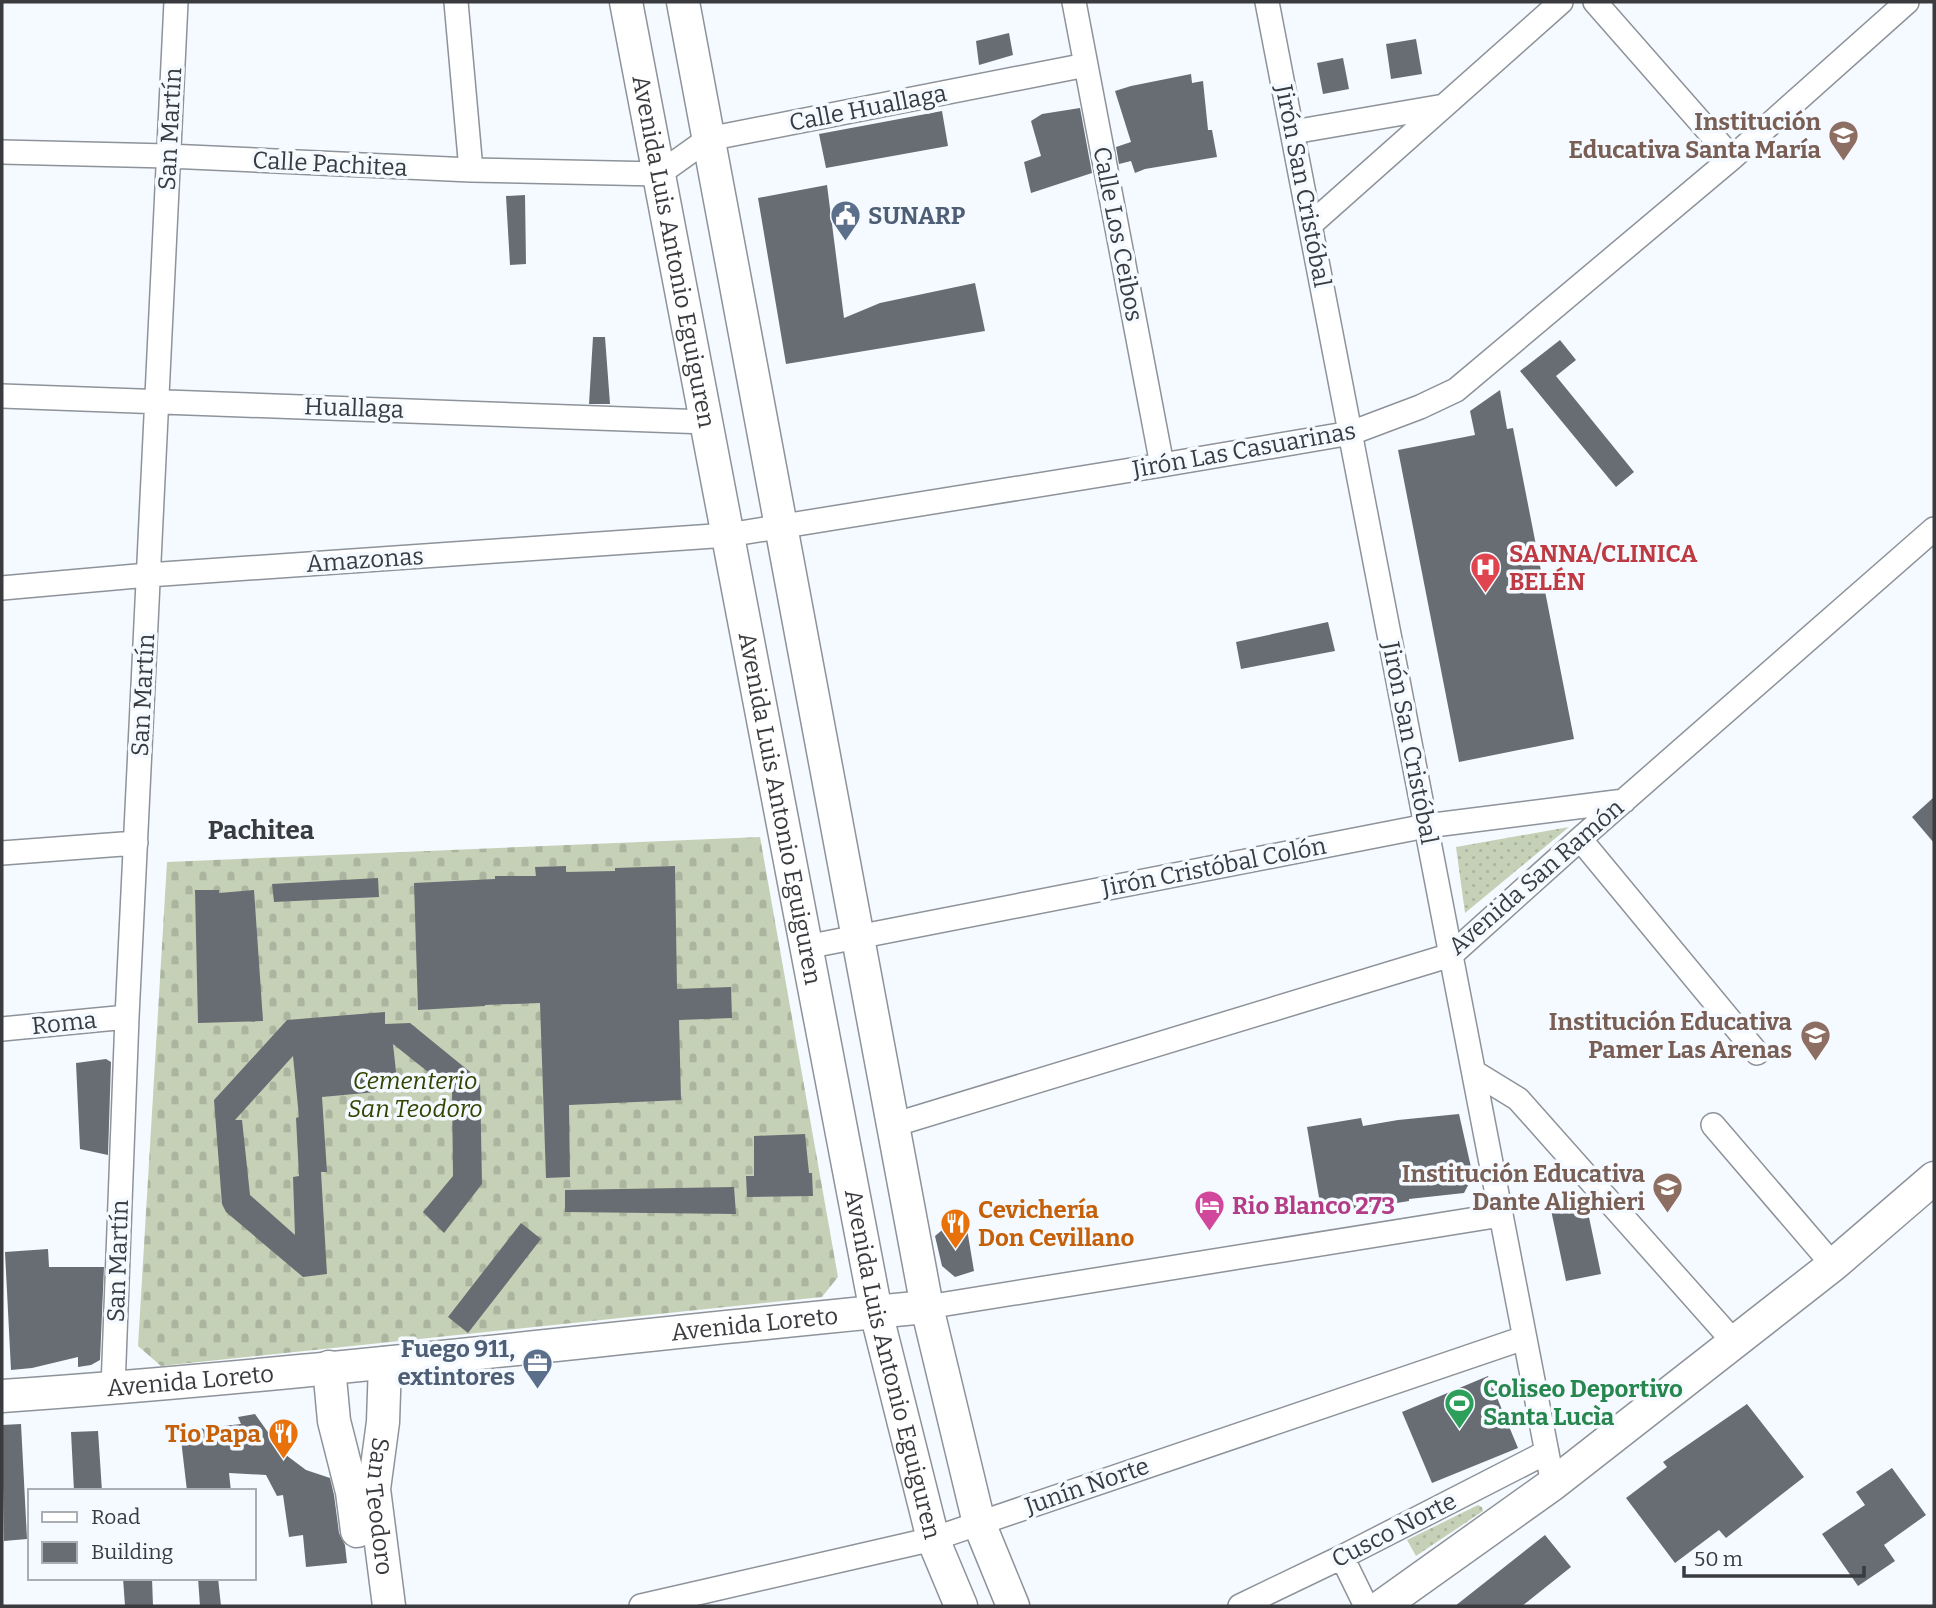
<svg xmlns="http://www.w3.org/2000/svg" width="1936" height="1608" font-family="Bitter,serif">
<defs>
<pattern id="grass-dots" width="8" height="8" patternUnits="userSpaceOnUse" patternTransform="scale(1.75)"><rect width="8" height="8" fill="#c5d1b6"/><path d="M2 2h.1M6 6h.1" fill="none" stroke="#aab49e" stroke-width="1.8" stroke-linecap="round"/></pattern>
<pattern id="cemetery-stones" width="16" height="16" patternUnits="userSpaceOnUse" patternTransform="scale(1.75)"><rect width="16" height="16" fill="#c5d1b6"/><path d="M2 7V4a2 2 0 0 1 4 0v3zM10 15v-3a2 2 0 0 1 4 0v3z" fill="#aab49e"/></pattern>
</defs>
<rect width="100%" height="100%" fill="#f4faff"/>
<!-- grass -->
<path fill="url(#grass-dots)" d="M 1569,827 L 1465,913 L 1456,847 Z
M 1478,1505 L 1482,1507 L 1483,1511 L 1416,1556 L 1407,1540 Z"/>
<!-- cemetery -->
<path fill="url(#cemetery-stones)" d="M 760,837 L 838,1277 L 822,1297 L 161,1366 L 138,1346 L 167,862 Z"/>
<!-- building -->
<path fill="#676d73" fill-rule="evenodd" d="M 1009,33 L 1013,55 L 979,65 L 976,41 Z
M 1416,39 L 1422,74 L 1391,79 L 1386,44 Z
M 1343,58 L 1349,89 L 1323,94 L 1317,63 Z
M 1191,74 L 1192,83 L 1203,81 L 1208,130 L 1212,130 L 1217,157 L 1145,169 L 1135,173 L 1131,161 L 1119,164 L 1116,147 L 1131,142 L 1115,91 L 1131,86 Z
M 1080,108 L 1092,173 L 1031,193 L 1024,162 L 1041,156 L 1031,121 L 1042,114 Z
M 942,111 L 948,146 L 826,168 L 819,134 Z
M 827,185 L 844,318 L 880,303 L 975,283 L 985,331 L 786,364 L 758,198 Z
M 525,195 L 526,264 L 510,265 L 506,196 Z
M 593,337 L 605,337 L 610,404 L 589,404 Z
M 1560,340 L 1576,360 L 1556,376 L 1634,472 L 1616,487 L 1520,371 Z
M 1500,390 L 1507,429 L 1513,428 L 1574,739 L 1459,762 L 1398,450 L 1475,435 L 1470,411 Z
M 1328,622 L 1335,651 L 1241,669 L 1236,642 Z
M 1934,797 L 1934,843 L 1912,817 Z
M 566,866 L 566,872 L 615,871 L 615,868 L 675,866 L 677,989 L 731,987 L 732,1018 L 679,1020 L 681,1100 L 569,1105 L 570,1177 L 546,1178 L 540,1003 L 485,1005 L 485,1006 L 418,1010 L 414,883 L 495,879 L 495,876 L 536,876 L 535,867 Z
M 378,878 L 379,897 L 274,902 L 272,884 Z
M 195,890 L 219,890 L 219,893 L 254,890 L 263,1021 L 198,1023 Z
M 385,1012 L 385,1024 L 410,1023 L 480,1080 L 482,1184 L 444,1233 L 423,1212 L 453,1176 L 452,1091 L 393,1044 L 398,1090 L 322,1097 L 327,1172 L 321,1172 L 327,1274 L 303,1277 L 226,1212 L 222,1204 L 214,1100 L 287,1020 ZM 293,1056 L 299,1117 L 296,1118 L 299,1176 L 293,1177 L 295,1235 L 250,1195 L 242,1120 L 235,1120 Z
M 106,1059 L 111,1062 L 108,1155 L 80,1149 L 76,1063 Z
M 1459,1114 L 1473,1176 L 1464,1193 L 1409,1199 L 1409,1201 L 1322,1215 L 1307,1127 L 1361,1118 L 1363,1126 L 1398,1120 Z
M 805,1134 L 809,1173 L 812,1173 L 813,1196 L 747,1197 L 746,1176 L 754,1176 L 754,1136 Z
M 734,1187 L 736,1214 L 565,1212 L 565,1190 Z
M 1586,1203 L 1601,1274 L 1566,1281 L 1551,1210 Z
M 951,1216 L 965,1217 L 974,1271 L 955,1277 L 942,1266 L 935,1236 L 947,1226 Z
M 521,1223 L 541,1239 L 468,1333 L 448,1317 Z
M 48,1249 L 49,1267 L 104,1267 L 100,1360 L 91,1365 L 78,1367 L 78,1357 L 32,1368 L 11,1370 L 5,1252 Z
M 1488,1376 L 1518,1448 L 1432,1483 L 1402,1412 Z
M 1747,1404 L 1804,1477 L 1726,1538 L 1719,1530 L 1675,1563 L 1626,1498 L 1667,1467 L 1663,1462 Z
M 255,1414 L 282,1452 L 306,1470 L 330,1478 L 334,1495 L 339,1533 L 345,1545 L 347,1563 L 306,1567 L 303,1535 L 289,1537 L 283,1495 L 277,1496 L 266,1475 L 229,1473 L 231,1491 L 187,1491 L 180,1431 L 241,1424 L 238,1417 Z
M 21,1424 L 27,1539 L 4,1541 L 2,1425 Z
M 98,1431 L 102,1491 L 74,1491 L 71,1432 Z
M 1892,1468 L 1926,1515 L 1884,1545 L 1895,1561 L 1858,1586 L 1822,1534 L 1865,1505 L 1856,1492 Z
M 1545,1535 L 1571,1567 L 1522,1606 L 1455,1606 Z
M 123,1578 L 152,1578 L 153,1606 L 125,1606 Z
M 198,1578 L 218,1578 L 221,1606 L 200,1606 Z"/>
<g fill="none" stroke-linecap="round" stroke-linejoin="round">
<defs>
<path id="street" d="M 456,2 L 471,170
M 1074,2 L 1162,465
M 1267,2 L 1553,1484
M 1595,2 L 1732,158
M 1293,132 L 1444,106
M 2,152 L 168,156 L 471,170 L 659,174 L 708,139 L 1086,65
M 1310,225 L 1561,2
M 2,396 L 706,422
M 2,588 L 148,575 L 728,535 L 1162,465 L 1351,433 L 1420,407 L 1456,390 L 1732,158 L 1907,2
M 1580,839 L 1757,1053
M 2,853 L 136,843
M 806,947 L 1426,826 L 1624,801
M 2,1029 L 127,1017
M 1474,1072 L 1518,1099 L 1734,1342
M 893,1125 L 1451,955 L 1580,839 L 1934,529
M 1713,1125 L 1833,1265
M 927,1307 L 1501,1215
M 113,1388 L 127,1017 L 176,2
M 1342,1557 L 1366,1606
M 641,1606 L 933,1539 L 1524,1338
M 1240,1606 L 1342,1557 L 1547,1452"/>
<g id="secondary">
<path id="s1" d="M 626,2 L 876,1312 L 933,1539 L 961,1606"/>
<path d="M 683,2 L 927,1307 L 979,1523 L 1013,1606"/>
<path id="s2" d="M 385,1363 L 383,1422 L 374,1489 L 389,1606"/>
<path d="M 329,1367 L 334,1421 L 352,1492 L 357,1531"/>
<path id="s3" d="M 2,1396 C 311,1375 619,1336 927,1307"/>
<path d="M 1382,1606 L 1553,1484 L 1833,1265 L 1934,1178"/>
</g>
</defs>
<!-- street casing -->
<use href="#street" stroke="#8d9399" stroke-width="26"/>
<!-- secondary casing -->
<use href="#secondary" stroke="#8d9399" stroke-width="35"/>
<!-- street -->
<use href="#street" stroke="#fff" stroke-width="23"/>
<!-- secondary -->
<use href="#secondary" stroke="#fff" stroke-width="32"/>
</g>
<!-- icons -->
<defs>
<symbol id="school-pin" viewBox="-11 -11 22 30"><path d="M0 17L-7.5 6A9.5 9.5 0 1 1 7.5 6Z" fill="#8d6e63" stroke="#f4faff"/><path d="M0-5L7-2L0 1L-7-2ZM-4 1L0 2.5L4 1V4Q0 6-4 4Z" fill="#fff"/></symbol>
<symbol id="civic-pin" viewBox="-11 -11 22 30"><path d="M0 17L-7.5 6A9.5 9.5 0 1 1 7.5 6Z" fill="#5c6f8a" stroke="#f4faff"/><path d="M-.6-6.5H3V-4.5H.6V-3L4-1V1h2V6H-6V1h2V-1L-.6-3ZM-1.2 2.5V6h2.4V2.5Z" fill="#fff"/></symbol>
<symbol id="hospital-pin" viewBox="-11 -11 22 30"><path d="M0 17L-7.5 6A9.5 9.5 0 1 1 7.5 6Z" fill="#e0444e" stroke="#f4faff"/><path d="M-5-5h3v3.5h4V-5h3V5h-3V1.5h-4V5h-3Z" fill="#fff"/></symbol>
<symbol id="hotel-pin" viewBox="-11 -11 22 30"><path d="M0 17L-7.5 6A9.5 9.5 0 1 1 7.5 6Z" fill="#d1479c" stroke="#f4faff"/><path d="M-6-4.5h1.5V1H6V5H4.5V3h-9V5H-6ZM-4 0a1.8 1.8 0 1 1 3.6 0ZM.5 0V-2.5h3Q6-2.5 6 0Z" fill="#fff"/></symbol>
<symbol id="restaurant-pin" viewBox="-11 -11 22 30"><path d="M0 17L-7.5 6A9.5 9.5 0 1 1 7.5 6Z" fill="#e8710a" stroke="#f4faff"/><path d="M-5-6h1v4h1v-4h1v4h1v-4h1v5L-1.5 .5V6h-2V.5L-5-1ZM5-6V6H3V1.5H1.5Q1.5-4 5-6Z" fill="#fff"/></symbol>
<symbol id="office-pin" viewBox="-11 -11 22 30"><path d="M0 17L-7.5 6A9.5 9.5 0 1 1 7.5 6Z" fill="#5c6f8a" stroke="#f4faff"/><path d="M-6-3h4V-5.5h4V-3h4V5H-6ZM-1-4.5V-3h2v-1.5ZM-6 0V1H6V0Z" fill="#fff"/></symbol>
<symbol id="stadium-pin" viewBox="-11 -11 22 30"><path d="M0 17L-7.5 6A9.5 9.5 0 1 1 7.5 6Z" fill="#2e9e5b" stroke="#f4faff"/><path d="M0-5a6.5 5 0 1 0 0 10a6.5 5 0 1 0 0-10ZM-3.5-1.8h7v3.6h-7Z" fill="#fff"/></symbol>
</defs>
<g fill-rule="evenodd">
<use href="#school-pin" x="1826" y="118" width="35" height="47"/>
<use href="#civic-pin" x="828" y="198" width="35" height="47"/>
<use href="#hospital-pin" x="1468" y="550" width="35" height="47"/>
<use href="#school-pin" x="1798" y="1018" width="35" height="47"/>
<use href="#school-pin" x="1650" y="1170" width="35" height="47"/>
<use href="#hotel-pin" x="1192" y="1188" width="35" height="47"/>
<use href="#restaurant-pin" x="938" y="1206" width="35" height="47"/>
<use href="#office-pin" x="520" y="1346" width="35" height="47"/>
<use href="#stadium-pin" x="1442" y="1386" width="35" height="47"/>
<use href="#restaurant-pin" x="266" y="1416" width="35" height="47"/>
</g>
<g text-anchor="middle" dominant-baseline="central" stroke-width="7" stroke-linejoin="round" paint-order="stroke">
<!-- street labels -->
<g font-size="24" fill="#393b3e" stroke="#f4faff">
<text transform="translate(868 108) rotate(-11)">Calle Huallaga</text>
<text transform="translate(170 129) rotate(-87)">San Martín</text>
<text transform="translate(330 164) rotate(3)">Calle Pachitea</text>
<text transform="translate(1303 186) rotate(79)">Jirón San Cristóbal</text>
<text transform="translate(1118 234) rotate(79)">Calle Los Ceibos</text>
<text stroke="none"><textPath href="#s1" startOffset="254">Avenida Luis Antonio Eguiguren</textPath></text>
<text transform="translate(354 408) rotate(2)">Huallaga</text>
<text transform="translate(1244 450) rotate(-10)">Jirón Las Casuarinas</text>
<text transform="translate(365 560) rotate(-4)">Amazonas</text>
<text transform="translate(143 695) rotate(-87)">San Martín</text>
<text transform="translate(1410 743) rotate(79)">Jirón San Cristóbal</text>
<text stroke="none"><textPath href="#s1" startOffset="821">Avenida Luis Antonio Eguiguren</textPath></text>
<text transform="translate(1214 867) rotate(-11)">Jirón Cristóbal Colón</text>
<text transform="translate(1536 877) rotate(-41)">Avenida San Ramón</text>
<text transform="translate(64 1023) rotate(-6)">Roma</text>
<text transform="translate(118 1261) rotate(-88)">San Martín</text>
<text stroke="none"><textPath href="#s3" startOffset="756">Avenida Loreto</textPath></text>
<text stroke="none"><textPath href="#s1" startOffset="1388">Avenida Luis Antonio Eguiguren</textPath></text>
<text stroke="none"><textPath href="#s3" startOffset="189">Avenida Loreto</textPath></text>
<text transform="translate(1087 1486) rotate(-19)">Junín Norte</text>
<text stroke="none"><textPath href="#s2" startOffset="144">San Teodoro</textPath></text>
<text transform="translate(1394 1530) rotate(-27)">Cusco Norte</text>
</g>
<!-- education labels -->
<g font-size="24" font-weight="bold" fill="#785e54" stroke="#f4faff" text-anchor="end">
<text x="1821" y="122">Institución<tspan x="1821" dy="28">Educativa Santa María</tspan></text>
<text x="1792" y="1022">Institución Educativa<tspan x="1792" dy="28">Pamer Las Arenas</tspan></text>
<text x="1645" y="1174">Institución Educativa<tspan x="1645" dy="28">Dante Alighieri</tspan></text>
</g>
<!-- service labels -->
<g font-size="24" font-weight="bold" fill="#4e5e75" stroke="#f4faff" text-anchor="start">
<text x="868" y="216">SUNARP</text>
<text x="515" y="1349" text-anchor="end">Fuego 911,<tspan x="515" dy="28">extintores</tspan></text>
</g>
<!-- health labels -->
<g font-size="24" font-weight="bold" fill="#be3a42" stroke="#f4faff" text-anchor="start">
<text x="1509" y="554">SANNA/CLINICA<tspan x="1509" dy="28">BELÉN</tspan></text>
</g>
<!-- park labels -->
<g font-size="24" font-style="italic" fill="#2f4501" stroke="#f4faff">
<text x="415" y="1081">Cementerio<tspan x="415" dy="28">San Teodoro</tspan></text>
</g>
<!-- hotel labels -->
<g font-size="24" font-weight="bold" fill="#b23c85" stroke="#f4faff" text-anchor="start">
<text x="1232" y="1206">Rio Blanco 273</text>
</g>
<!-- food labels -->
<g font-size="24" font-weight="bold" fill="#c56008" stroke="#f4faff" text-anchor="start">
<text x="978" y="1210">Cevichería<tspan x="978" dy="28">Don Cevillano</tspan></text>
<text x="261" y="1434" text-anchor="end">Tio Papa</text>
</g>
<!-- leisure labels -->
<g font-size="24" font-weight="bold" fill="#27864d" stroke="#f4faff" text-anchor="start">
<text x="1483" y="1389">Coliseo Deportivo<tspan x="1483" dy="28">Santa Lucìa</tspan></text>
</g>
<!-- neighbourhood labels -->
<g font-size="26" font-weight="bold" fill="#393b3e" stroke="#f4faff">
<text x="261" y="830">Pachitea</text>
</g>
</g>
<!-- border -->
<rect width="1936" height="1608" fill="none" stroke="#393b3e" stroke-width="7"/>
<!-- legend -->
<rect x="28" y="1489" width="228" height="91" fill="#f4faff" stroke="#a9aeb2" stroke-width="2"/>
<rect x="42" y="1512" width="35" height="10" fill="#ffffff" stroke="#a9aeb2" stroke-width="2"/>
<text x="91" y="1524" font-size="21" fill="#393b3e">Road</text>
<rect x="42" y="1542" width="35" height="21" fill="#676d73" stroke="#a9aeb2" stroke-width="2"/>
<text x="91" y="1559" font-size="21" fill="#393b3e">Building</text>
<!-- scale -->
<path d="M1684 1566v10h180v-10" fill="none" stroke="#393b3e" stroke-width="3.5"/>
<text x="1694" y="1566" font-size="21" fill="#393b3e" stroke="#f4faff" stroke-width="5" paint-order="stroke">50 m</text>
</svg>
